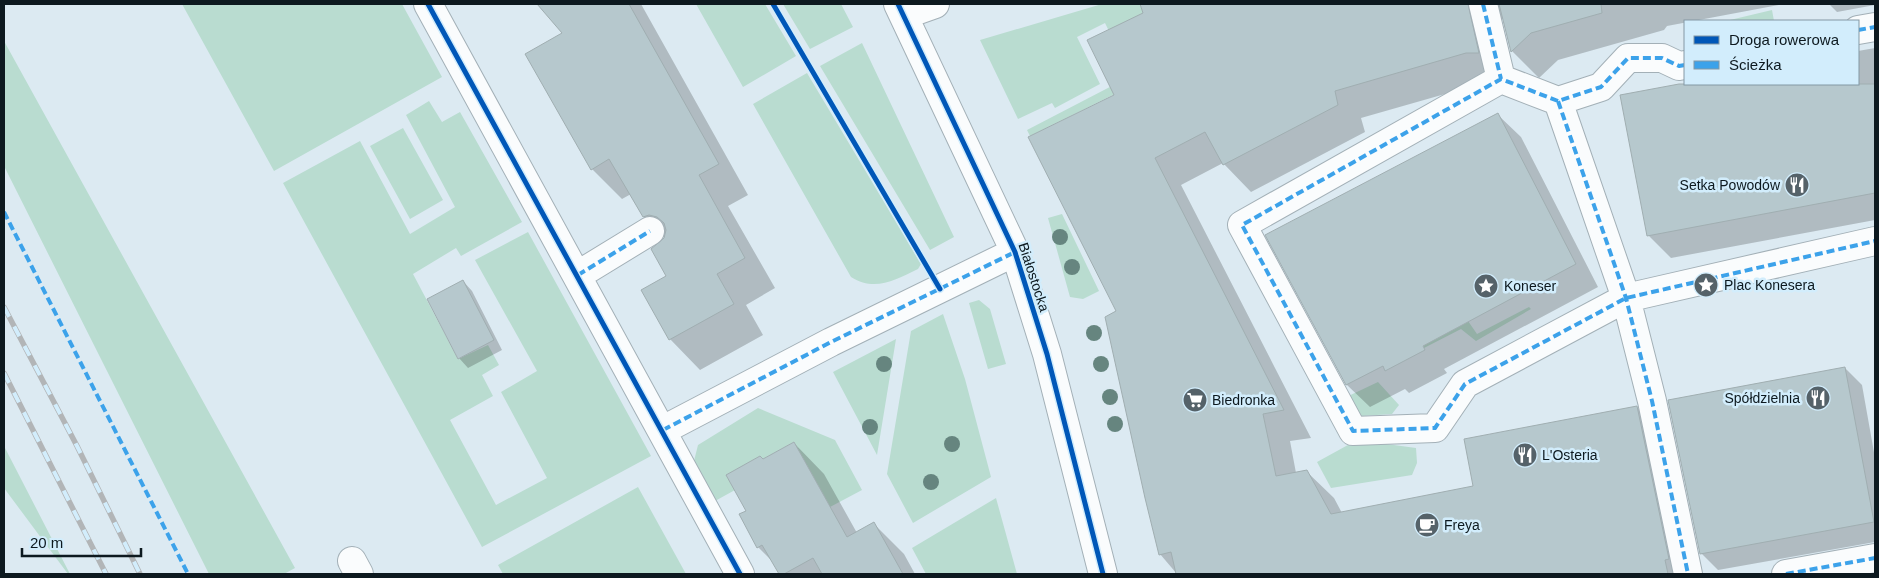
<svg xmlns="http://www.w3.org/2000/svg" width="1879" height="578" font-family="Helvetica,sans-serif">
<rect width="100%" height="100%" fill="#dceaf2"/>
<!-- green -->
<path fill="#b9dcd0" d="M 182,4 L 402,4 L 442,77 L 274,171 Z
M 696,4 L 765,4 L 796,56 L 743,87 Z
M 783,4 L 841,4 L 853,27 L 810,49 Z
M 1102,4 L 1140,4 L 1164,74 L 1119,92 L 1030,136 L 1027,130 L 1131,76 L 1105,23 L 1077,37 L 1100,84 L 1055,108 L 1052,103 L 1018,119 L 980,40 Z
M 1772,10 L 1774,21 L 1731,21 L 1730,20 Z
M 4,41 L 295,568 L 284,574 L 209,574 L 4,166 Z
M 862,43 L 954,237 L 930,250 L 820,66 Z
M 807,73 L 921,264 L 918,269 C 895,280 875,292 851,277 L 753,104 Z
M 429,101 L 442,122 L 460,112 L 522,222 L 461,256 L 456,248 L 413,274 L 458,359 L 488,345 L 499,365 L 482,375 L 493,396 L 450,420 L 496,505 L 547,478 L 501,392 L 537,371 L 475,260 L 528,232 L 651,456 L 482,547 L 283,183 L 360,141 L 410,234 L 455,207 L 406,115 Z
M 403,128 L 443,200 L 410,219 L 370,146 Z
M 1062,214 L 1099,291 L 1083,299 L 1070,297 L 1048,218 Z
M 979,300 L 990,309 L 1006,364 L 988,369 L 969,303 Z
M 1529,307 L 1531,309 L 1476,341 L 1461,329 L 1424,348 L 1423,345 L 1468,321 L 1477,334 Z
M 943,314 L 965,379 L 991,477 L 913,523 L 887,474 L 911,331 Z
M 896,339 L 877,455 L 833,372 Z
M 1378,382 L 1399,405 L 1392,414 L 1361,416 L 1340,400 Z
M 758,408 L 835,440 L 862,490 L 830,507 L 794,442 L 763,459 L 760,456 L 727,475 L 735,490 L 715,501 L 694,461 L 698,445 Z
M 1357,440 L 1416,448 L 1417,463 L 1412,475 L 1331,488 L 1317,462 Z
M 4,446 L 70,574 L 68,574 L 4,488 Z
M 638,487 L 686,574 L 503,574 L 498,565 Z
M 996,498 L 1017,574 L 926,574 L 912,548 Z"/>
<!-- shadow -->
<path fill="#0003" d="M 538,4 L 641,4 L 748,195 L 728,206 L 775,288 L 746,305 L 763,335 L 700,370 L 670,339 L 665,238 L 644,217 L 631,194 L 622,199 L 592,169 L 564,34 Z
M 1156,4 L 1784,4 L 1667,26 L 1664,30 L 1558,60 L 1539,78 L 1512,51 L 1504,18 L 1499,20 L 1494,80 L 1361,118 L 1365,132 L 1251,192 L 1223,163 L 1181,185 L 1311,438 L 1290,441 L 1296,473 L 1306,471 L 1334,498 L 1342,513 L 1475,487 L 1637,407 L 1664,434 L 1693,574 L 1177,574 L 1160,554 L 1118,311 L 1115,96 L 1145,13 L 1143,8 Z
M 1829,4 L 1875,4 L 1875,5 L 1837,12 Z
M 1875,48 L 1875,220 L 1671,258 L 1648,235 L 1621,96 L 1685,84 L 1858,84 L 1858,51 Z
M 1498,115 L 1521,137 L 1598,287 L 1444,369 L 1447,373 L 1409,393 L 1405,389 L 1370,407 L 1347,385 L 1267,236 Z
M 463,281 L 472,291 L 502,350 L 468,368 L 459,358 L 429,299 Z
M 1845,368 L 1862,385 L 1875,458 L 1875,542 L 1718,570 L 1701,553 Z
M 794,443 L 824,474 L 857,533 L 874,524 L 904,554 L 915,574 L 780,574 L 773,562 L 758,547 L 747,511 L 763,461 Z"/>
<!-- building -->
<path fill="#b6c8cd" stroke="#a0aeb1" d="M 537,4 L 629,4 L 719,164 L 699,175 L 745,258 L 717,274 L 734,304 L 669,340 L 641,290 L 666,276 L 651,249 L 664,238 L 666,230 L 664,223 L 657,217 L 649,215 L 643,217 L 609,159 L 591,170 L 525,54 L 562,33 Z
M 1140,4 L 1468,4 L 1479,53 L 1466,53 L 1335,91 L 1338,105 L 1223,165 L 1205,132 L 1155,158 L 1284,410 L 1263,414 L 1276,476 L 1307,470 L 1331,514 L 1473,486 L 1464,439 L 1637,406 L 1669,559 L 1665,560 L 1668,574 L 1176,574 L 1171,552 L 1159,555 L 1145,498 L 1105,317 L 1116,311 L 1028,137 L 1114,95 L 1087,40 L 1143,13 Z
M 1499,4 L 1601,4 L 1602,13 L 1531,33 L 1511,52 Z
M 1679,84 L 1875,84 L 1875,193 L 1647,236 L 1620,95 Z
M 1498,113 L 1576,264 L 1423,346 L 1425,350 L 1385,371 L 1383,366 L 1346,385 L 1265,235 Z
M 463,280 L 494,340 L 458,359 L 427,299 Z
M 1845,367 L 1874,522 L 1700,554 L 1668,400 Z
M 794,442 L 847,537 L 874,522 L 903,574 L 822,574 L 813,558 L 784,574 L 779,574 L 762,545 L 757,548 L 739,514 L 746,511 L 726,475 L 760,456 L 763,459 Z"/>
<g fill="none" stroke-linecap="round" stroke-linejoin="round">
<defs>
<path id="minor" d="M 428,4 L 740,574
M 898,4 L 1015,252 L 1047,354 L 1103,574
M 1483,4 L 1501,79
M 904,15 L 935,4
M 1858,30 L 1875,27
M 1685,65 L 1679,66 L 1662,58 L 1628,58 L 1601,87 L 1558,101 L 1626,298 L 1652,401 L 1688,574
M 1558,101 L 1501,79 L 1242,225 L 1353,431 L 1435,428 L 1465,384 L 1626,298 L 1875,241
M 578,275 L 650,231
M 663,430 L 831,342 L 1015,252
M 352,561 L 359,574
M 1786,574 L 1875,558"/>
</defs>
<!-- minor casing -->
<use href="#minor" stroke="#a3b0b7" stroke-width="30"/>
<!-- minor -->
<use href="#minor" stroke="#fafcfd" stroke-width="28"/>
<defs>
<path id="rail" d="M 4,307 L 77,446 L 140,574
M 4,373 L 106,574"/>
</defs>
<!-- rail casing -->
<use href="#rail" stroke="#b2b5b7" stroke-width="5.5"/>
<!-- rail -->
<use href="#rail" stroke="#d2edfc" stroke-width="4" stroke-dasharray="11" stroke-linecap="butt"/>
<!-- quiet -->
<path stroke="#3ca2ea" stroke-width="4" stroke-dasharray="8 4" stroke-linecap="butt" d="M 1483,4 L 1501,79
M 1858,30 L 1875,27
M 1685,65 L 1679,66 L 1662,58 L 1628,58 L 1601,87 L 1558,101 L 1626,298 L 1652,401 L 1688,574
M 1558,101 L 1501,79 L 1242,225 L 1353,431 L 1435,428 L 1465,384 L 1626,298 L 1875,241
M 4,212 L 188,574
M 578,275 L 650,231
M 663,430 L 831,342 L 1015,252
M 1786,574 L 1875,558"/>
<defs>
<path id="cycleway" d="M 428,4 L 740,574
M 773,4 L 940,289
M 898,4 L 1015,252 L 1047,354 L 1103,574"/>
</defs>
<!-- cycleway casing -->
<use href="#cycleway" stroke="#d2edfc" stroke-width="8"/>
<!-- cycleway -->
<use href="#cycleway" stroke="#0057b8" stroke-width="5"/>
</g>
<!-- trees -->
<g fill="#66857f">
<circle cx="1060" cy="237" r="8"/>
<circle cx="1072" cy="267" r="8"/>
<circle cx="1094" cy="333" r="8"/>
<circle cx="884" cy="364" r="8"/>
<circle cx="1101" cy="364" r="8"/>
<circle cx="1110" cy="397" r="8"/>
<circle cx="1115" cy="424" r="8"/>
<circle cx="870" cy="427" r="8"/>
<circle cx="952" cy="444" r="8"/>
<circle cx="931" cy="482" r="8"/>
</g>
<!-- icons -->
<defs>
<symbol id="restaurant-disc" viewBox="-11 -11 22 22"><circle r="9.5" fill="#556269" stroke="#d2edfc"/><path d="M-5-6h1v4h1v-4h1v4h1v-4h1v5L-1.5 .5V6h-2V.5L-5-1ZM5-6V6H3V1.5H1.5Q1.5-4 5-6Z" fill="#fff"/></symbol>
<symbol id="sight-disc" viewBox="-11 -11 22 22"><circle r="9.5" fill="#556269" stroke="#d2edfc"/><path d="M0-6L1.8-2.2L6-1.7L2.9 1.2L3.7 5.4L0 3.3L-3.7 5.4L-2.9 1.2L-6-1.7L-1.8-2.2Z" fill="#fff"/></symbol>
<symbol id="supermarket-disc" viewBox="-11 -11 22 22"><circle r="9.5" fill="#556269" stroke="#d2edfc"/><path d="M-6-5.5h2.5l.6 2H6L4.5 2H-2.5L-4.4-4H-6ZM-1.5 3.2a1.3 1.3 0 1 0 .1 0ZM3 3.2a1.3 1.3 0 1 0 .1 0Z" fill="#fff"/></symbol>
<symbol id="cafe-disc" viewBox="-11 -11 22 22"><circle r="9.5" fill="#556269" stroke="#d2edfc"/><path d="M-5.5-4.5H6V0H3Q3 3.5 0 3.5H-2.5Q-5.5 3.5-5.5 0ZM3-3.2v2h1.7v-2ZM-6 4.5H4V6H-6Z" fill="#fff"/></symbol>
</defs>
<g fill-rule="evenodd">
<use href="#restaurant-disc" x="1783" y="171" width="28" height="28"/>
<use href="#sight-disc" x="1692" y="271" width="28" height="28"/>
<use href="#sight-disc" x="1472" y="272" width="28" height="28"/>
<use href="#restaurant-disc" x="1804" y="384" width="28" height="28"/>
<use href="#supermarket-disc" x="1181" y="386" width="28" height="28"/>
<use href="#restaurant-disc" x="1511" y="441" width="28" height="28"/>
<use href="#cafe-disc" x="1413" y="511" width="28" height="28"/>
</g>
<g text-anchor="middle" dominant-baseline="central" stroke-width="5" stroke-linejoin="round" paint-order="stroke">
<!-- poi labels -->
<g font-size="14" fill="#0d191f" stroke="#d2edfc" text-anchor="start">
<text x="1780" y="185" text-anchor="end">Setka Powodów</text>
<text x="1724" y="285">Plac Konesera</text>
<text x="1504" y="286">Koneser</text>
<text x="1800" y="398" text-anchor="end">Spółdzielnia</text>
<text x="1212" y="400">Biedronka</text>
<text x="1542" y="455">L'Osteria</text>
<text x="1444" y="525">Freya</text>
</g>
<!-- street labels -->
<g font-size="14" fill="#0d191f" stroke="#d2edfc">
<text transform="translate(1034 277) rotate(72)">Białostocka</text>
</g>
</g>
<!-- border -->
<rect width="1879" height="578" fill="none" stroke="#0d191f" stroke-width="10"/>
<!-- legend -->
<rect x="1684" y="20" width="175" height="65" fill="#d2edfc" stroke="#8398a4"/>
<rect x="1694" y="36" width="25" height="8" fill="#0057b8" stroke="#8398a4"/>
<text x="1729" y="45" font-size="15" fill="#0d191f">Droga rowerowa</text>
<rect x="1694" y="61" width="25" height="8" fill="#3ca2ea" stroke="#8398a4"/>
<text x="1729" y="70" font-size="15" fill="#0d191f">Ścieżka</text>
<!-- scale -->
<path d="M22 548v8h119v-8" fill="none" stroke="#0d191f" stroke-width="2.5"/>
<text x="30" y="548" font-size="15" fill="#0d191f" stroke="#d2edfc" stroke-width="4" paint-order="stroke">20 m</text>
</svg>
